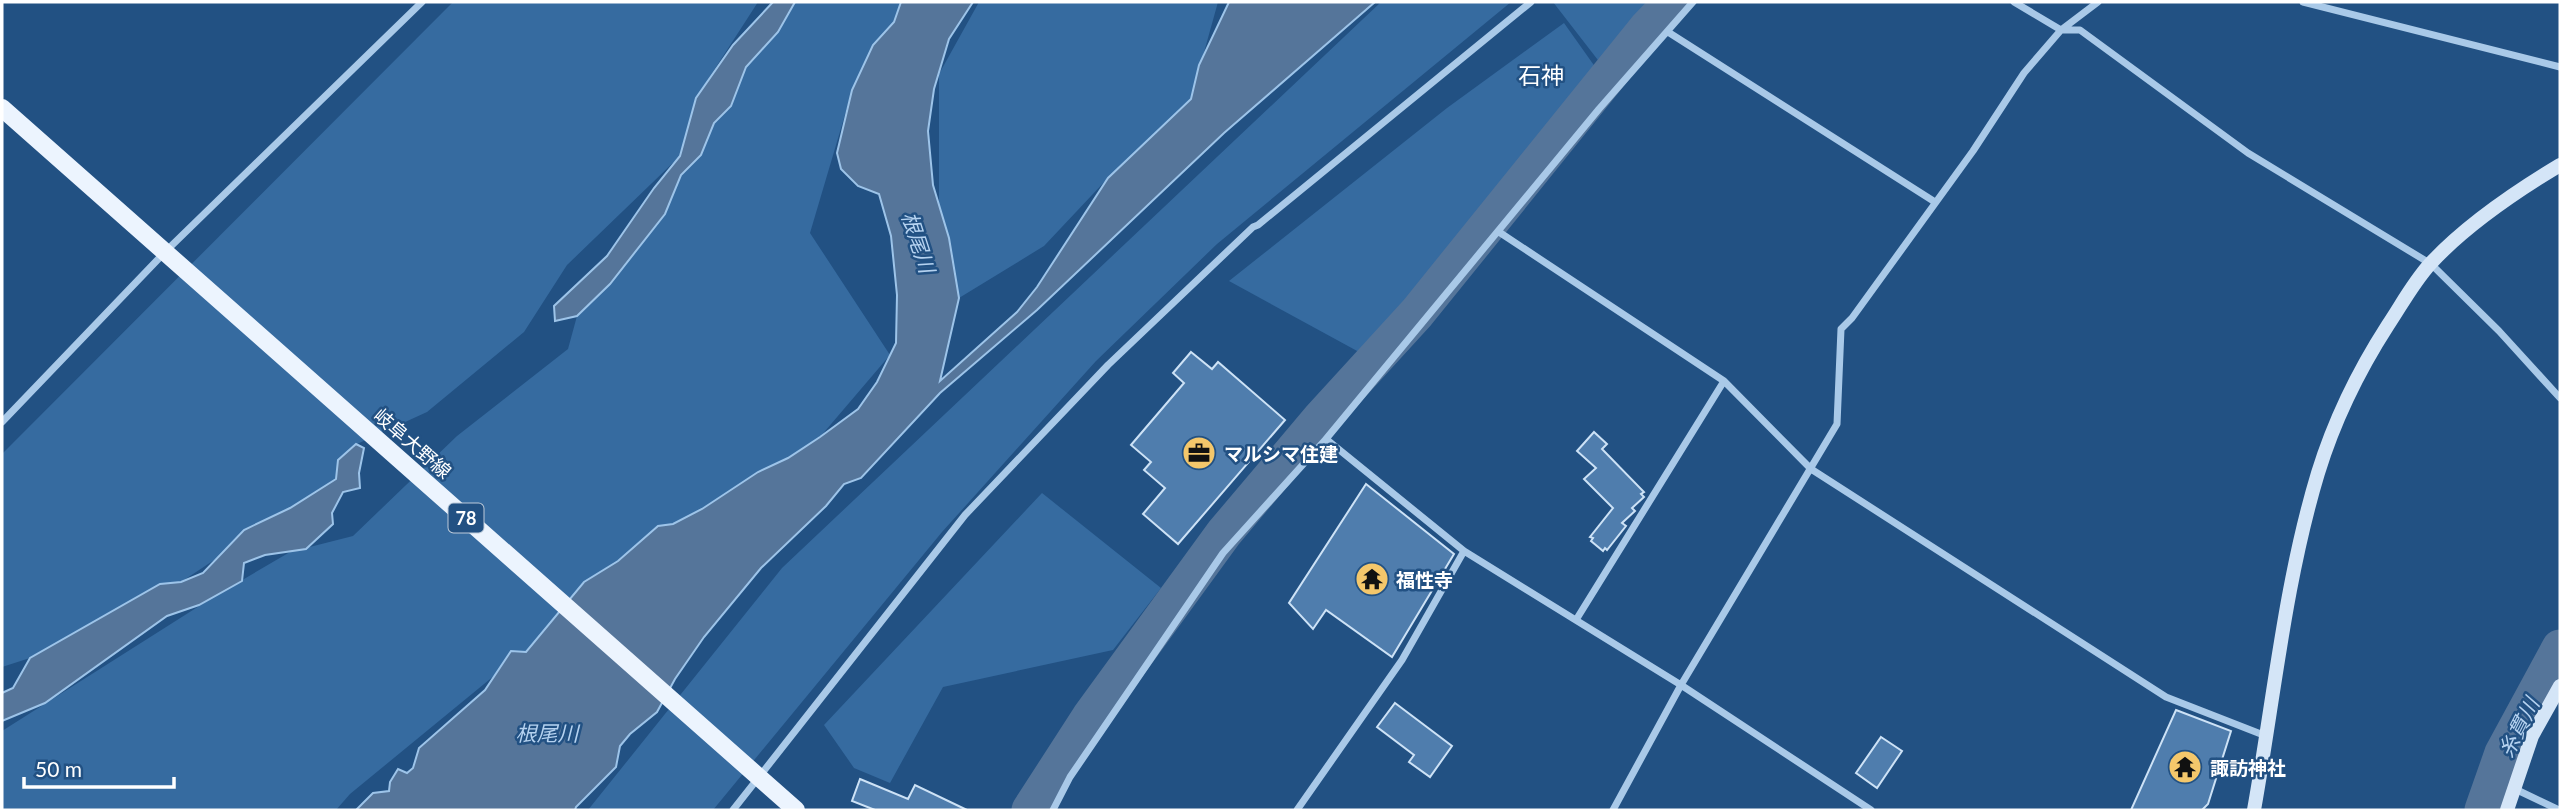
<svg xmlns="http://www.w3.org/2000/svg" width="2562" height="812" font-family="Lato,'Noto Sans JP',sans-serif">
<rect width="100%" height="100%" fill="#225183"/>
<!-- green -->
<path fill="#366ba0" d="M 453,2 L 758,2 L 696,98 L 680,156 L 567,265 L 524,332 L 427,412 L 357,444 L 336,479 L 181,582 L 30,658 L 2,667 L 2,454 Z
M 786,2 L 911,2 L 852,91 L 810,233 L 890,355 L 820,437 L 495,675 L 350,794 L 336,810 L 2,810 L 2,731 L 215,596 L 290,552 L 353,536 L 457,436 L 568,349 L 577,316 Z
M 979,2 L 1218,2 L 1191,99 L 1108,178 L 1044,246 L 959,298 L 939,205 L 939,74 Z
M 1381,2 L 1511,2 L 1217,244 L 1096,361 L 942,532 L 713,810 L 588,810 L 782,568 Z
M 1553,2 L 1659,2 L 1601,64 Z
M 1564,23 L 1603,78 L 1370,358 L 1229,281 L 1447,108 Z
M 1042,493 L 1161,588 L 1113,650 L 943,687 L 890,783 L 854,768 L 824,725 Z"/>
<!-- water -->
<path fill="#55759a" stroke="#9dc4e9" stroke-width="2" d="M 773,2 L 795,2 L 778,32 L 746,67 L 731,106 L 714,123 L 701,155 L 681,175 L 665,214 L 610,284 L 577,316 L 555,321 L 554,306 L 607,256 L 654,188 L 680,156 L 696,98 L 733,45 Z
M 901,2 L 973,2 L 949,39 L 934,89 L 928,131 L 933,185 L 949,238 L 959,298 L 940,381 L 1017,312 L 1037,287 L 1108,178 L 1191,99 L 1199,65 L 1229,2 L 1375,2 L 1224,133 L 1037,310 L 940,393 L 861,478 L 844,484 L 826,506 L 761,568 L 704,637 L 675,679 L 657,712 L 630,734 L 620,746 L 616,767 L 576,807 L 575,810 L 356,810 L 373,793 L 389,791 L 390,782 L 398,769 L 407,773 L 413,768 L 419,748 L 485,690 L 511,651 L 526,652 L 584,582 L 618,561 L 658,526 L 673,524 L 702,509 L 758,472 L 788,458 L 820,437 L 858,409 L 877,382 L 896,343 L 897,295 L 891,236 L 879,194 L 858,186 L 841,169 L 837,153 L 852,90 L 873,45 L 894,22 Z
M 356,444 L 364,448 L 359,473 L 360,488 L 343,492 L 332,513 L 333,524 L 306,549 L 265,555 L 244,563 L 242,581 L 199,605 L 167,616 L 45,703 L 2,721 L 2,693 L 13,688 L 30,658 L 160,584 L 181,582 L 203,573 L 244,530 L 290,508 L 336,479 L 338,460 Z"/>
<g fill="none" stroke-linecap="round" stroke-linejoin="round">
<!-- river -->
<path stroke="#55759a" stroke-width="37" d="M 1030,810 L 1090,717 L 1224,533 L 1321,418 L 1417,313 L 1647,28 L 1672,2
M 2483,810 L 2503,753 L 2560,648"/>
</g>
<!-- building -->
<path fill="#4f7dad" stroke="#cde2f6" stroke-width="2" d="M 1191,352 L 1212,369 L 1218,362 L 1285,420 L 1178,544 L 1143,514 L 1165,488 L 1144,470 L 1151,462 L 1131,445 L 1184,383 L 1173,373 Z
M 1594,432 L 1607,444 L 1602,449 L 1644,492 L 1641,494 L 1644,497 L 1632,508 L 1635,511 L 1622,523 L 1626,526 L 1607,550 L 1605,548 L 1603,551 L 1591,541 L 1593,538 L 1590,537 L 1613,508 L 1584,479 L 1596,468 L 1577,451 Z
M 1366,484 L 1454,554 L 1392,657 L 1326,610 L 1313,629 L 1289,603 Z
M 1395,703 L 1452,746 L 1430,777 L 1409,762 L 1414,755 L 1377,727 Z
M 2176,710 L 2231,731 L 2208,804 L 2202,810 L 2131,810 Z
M 1881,737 L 1902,751 L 1877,788 L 1856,773 Z
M 860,779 L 908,799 L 915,785 L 967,810 L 875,810 L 852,801 Z"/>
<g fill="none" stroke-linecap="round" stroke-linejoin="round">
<!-- street -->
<path stroke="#a9c9e8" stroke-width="7" d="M 2014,2 L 2061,30 L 2080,30 L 2248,153 L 2431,264 L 2499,331 L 2560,398
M 2303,2 L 2560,67
M 1668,32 L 1935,202
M 1499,232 L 1724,381 L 1811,469 L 2166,697 L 2266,736
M 2,422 L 165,252 L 422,2
M 1326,439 L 1464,551 L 1681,685 L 1871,810
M 1576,620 L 1724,381
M 2513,788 L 2559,810
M 733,810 L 965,515 L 1108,365 L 1253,227 L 1258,225 L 1531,2
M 1053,810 L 1070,777 L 1223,553 L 1326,439 L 1599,109 L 1693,2
M 1297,810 L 1402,660 L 1464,551
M 1613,810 L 1681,685 L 1837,424 L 1841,329 L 1852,318 L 1973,151 L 2024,73 L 2061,30 L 2098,2"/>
<!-- secondary -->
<path stroke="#d4e5f7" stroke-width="14" d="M 2254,810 C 2274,698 2285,582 2318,473 C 2334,421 2359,370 2388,325 C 2402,304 2413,283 2430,264 C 2466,225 2515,192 2560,165
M 2507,810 L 2532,736 L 2560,686"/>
<!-- primary -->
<path stroke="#ecf4fe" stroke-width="18" d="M 2,108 L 796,810"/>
</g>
<!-- icons -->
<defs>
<symbol id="office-disc" viewBox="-11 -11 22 22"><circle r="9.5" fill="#f4c76b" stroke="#225183"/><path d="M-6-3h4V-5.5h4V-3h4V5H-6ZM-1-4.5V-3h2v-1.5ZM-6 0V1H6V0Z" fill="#111"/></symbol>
<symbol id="temple-disc" viewBox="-11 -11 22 22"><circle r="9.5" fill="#f4c76b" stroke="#225183"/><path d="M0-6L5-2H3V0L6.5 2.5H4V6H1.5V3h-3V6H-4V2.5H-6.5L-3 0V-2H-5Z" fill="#111"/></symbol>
</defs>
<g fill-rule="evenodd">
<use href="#office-disc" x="1180" y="434" width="38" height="38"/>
<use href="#temple-disc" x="1353" y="560" width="38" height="38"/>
<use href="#temple-disc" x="2166" y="748" width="38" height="38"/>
</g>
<g text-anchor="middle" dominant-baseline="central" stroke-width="5" stroke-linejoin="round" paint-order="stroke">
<!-- shield labels -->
<rect fill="#225183" stroke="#bdcbda" stroke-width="2" x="448.5" y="503.5" width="35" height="29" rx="5"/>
<g font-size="18" font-weight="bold" fill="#fff">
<text x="466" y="518">78</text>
</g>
<!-- street labels -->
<g font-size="19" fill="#fff" stroke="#225183">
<text transform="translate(413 443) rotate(41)">岐阜大野線</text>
</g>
<!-- poi labels -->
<g font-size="19" font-weight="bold" fill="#fff" stroke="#225183" text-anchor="start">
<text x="1224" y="453">マルシマ住建</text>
<text x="1396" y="579">福性寺</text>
<text x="2210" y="767">諏訪神社</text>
</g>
<!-- water labels -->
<g font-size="21" font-style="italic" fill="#b5d2f0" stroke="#225183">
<text transform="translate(919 242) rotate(72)">根尾川</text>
<text transform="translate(2518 727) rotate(-63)">糸貫川</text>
<text x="547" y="732">根尾川</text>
</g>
<!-- quarter labels -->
<g font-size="23" fill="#fff" stroke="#225183">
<text x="1541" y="75">石神</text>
</g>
</g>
<!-- border -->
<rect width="2562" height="812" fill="none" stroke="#ffffff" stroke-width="7"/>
<!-- scale -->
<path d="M24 777v10h150v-10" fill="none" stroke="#ffffff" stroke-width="3.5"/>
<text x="35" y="777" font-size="21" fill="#ffffff" stroke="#225183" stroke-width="5" paint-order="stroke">50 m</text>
</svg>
